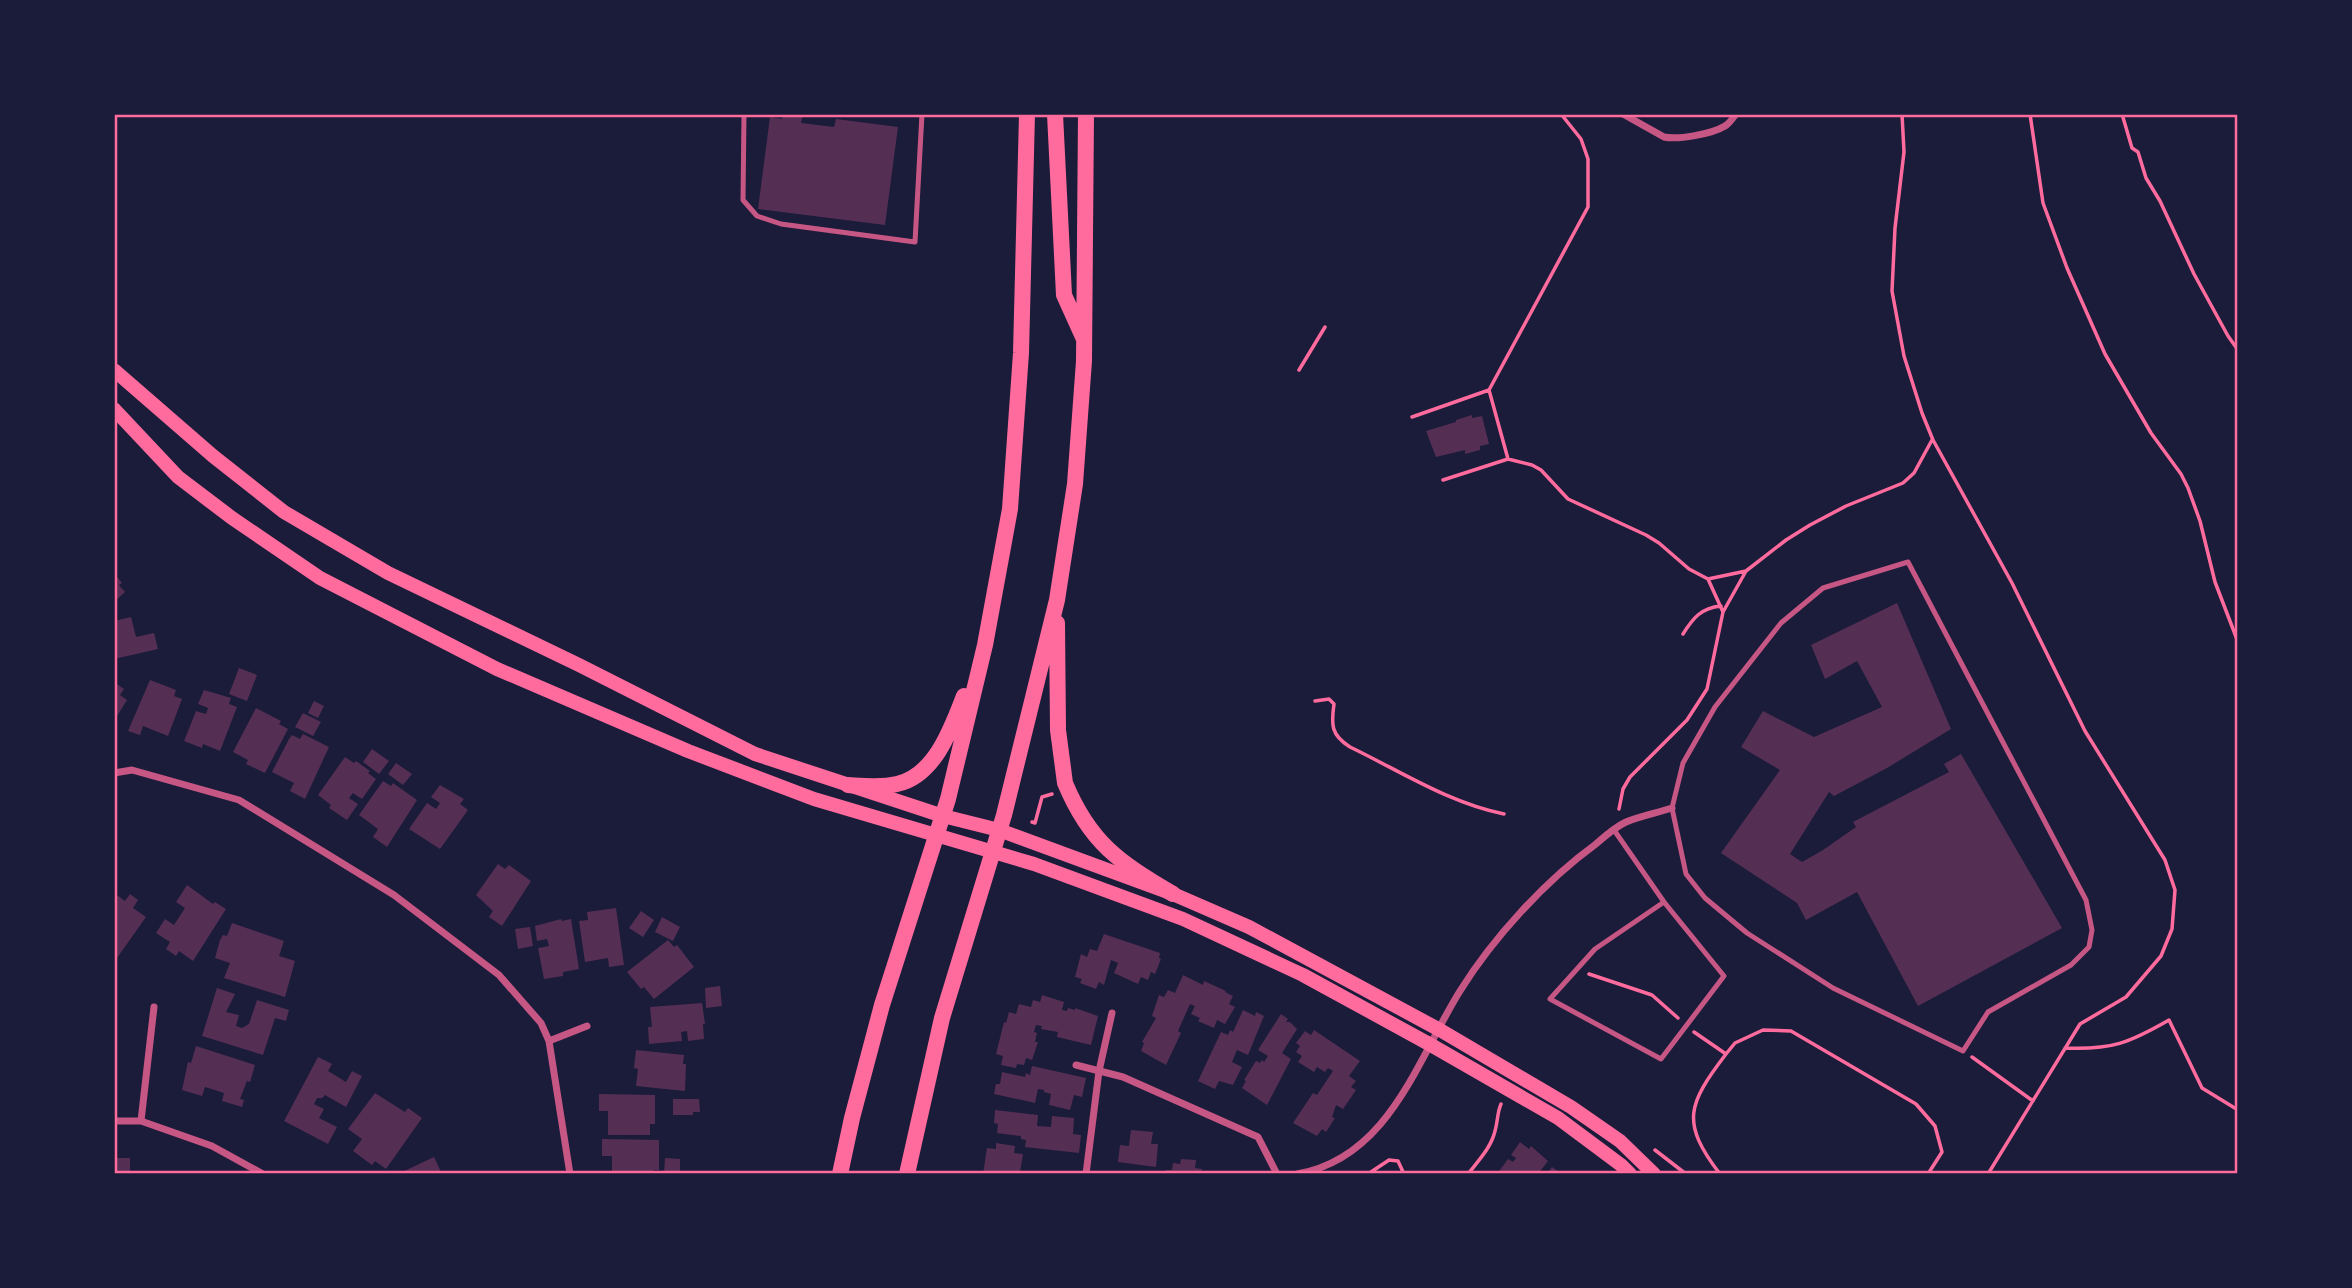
<svg xmlns="http://www.w3.org/2000/svg" width="2352" height="1288" font-family="'Open Sans',sans-serif">
<rect width="100%" height="100%" fill="#1b1b3a"/>
<!-- building -->
<path fill="#542f53" d="M 783,114 L 803,114 L 801,123 L 834,127 L 836,119 L 898,127 L 885,225 L 758,209 L 770,117 L 782,119 Z
M 1472,415 L 1472,418 L 1482,416 L 1489,444 L 1480,446 L 1480,450 L 1465,454 L 1465,450 L 1436,457 L 1426,431 L 1456,422 L 1456,420 Z
M 114,573 L 122,583 L 119,585 L 125,592 L 114,602 Z
M 1897,603 L 1951,729 L 1887,768 L 1834,796 L 1829,792 L 1790,854 L 1802,862 L 1823,850 L 1856,827 L 1853,822 L 1949,772 L 1944,764 L 1961,754 L 2062,928 L 1918,1006 L 1857,892 L 1806,920 L 1797,903 L 1721,853 L 1780,770 L 1741,747 L 1763,711 L 1814,737 L 1882,707 L 1857,661 L 1825,679 L 1811,645 Z
M 131,617 L 136,637 L 154,633 L 158,649 L 114,659 L 114,621 Z
M 239,668 L 257,675 L 247,701 L 229,694 Z
M 150,680 L 176,690 L 174,696 L 182,699 L 168,736 L 143,726 L 140,735 L 128,731 Z
M 114,682 L 124,689 L 120,695 L 127,700 L 114,721 Z
M 204,690 L 231,698 L 229,704 L 237,707 L 220,751 L 203,744 L 202,748 L 184,741 L 196,711 L 206,714 L 208,708 L 198,704 Z
M 314,701 L 324,706 L 318,718 L 308,713 Z
M 256,708 L 281,721 L 279,724 L 288,729 L 265,773 L 246,764 L 248,760 L 233,752 Z
M 303,713 L 321,722 L 313,736 L 295,727 Z
M 303,734 L 329,747 L 305,799 L 290,791 L 294,783 L 272,772 L 289,739 L 292,735 L 300,739 Z
M 372,749 L 389,761 L 379,774 L 363,762 Z
M 345,757 L 354,763 L 356,761 L 370,771 L 368,773 L 376,779 L 362,799 L 353,793 L 349,798 L 358,804 L 347,820 L 329,808 L 331,805 L 318,795 Z
M 396,763 L 412,774 L 403,785 L 388,774 Z
M 383,781 L 391,786 L 393,783 L 417,800 L 387,847 L 373,837 L 378,829 L 359,815 Z
M 440,785 L 464,799 L 460,804 L 468,810 L 440,849 L 409,829 L 427,803 L 436,809 L 440,803 L 431,797 Z
M 498,864 L 505,869 L 509,865 L 531,881 L 502,926 L 489,917 L 493,911 L 476,895 Z
M 187,885 L 213,904 L 215,902 L 226,909 L 193,961 L 179,951 L 176,956 L 166,949 L 170,942 L 156,933 L 165,919 L 174,925 L 185,908 L 176,902 Z
M 114,893 L 125,901 L 130,894 L 138,900 L 133,908 L 146,917 L 117,958 L 114,956 Z
M 616,908 L 624,965 L 609,967 L 608,958 L 585,962 L 579,921 L 588,920 L 587,912 Z
M 641,911 L 654,920 L 643,937 L 629,928 Z
M 662,917 L 680,927 L 673,941 L 655,932 Z
M 561,919 L 562,921 L 571,919 L 579,969 L 563,972 L 563,976 L 544,979 L 538,948 L 549,946 L 547,939 L 537,941 L 535,926 Z
M 232,923 L 284,941 L 279,956 L 295,961 L 285,997 L 224,978 L 230,963 L 215,958 L 220,940 L 223,935 L 227,936 Z
M 530,927 L 533,946 L 518,949 L 515,929 Z
M 1104,934 L 1160,953 L 1159,958 L 1161,959 L 1155,974 L 1151,972 L 1148,980 L 1141,977 L 1138,984 L 1114,973 L 1118,963 L 1111,960 L 1104,985 L 1099,982 L 1096,989 L 1080,983 L 1082,979 L 1075,977 L 1081,954 L 1087,957 L 1090,949 L 1097,951 Z
M 668,940 L 674,947 L 677,945 L 694,967 L 654,999 L 644,987 L 641,989 L 627,972 Z
M 1183,975 L 1203,985 L 1204,981 L 1226,991 L 1225,992 L 1233,996 L 1229,1004 L 1235,1007 L 1225,1024 L 1217,1020 L 1214,1028 L 1198,1021 L 1200,1018 L 1191,1014 L 1195,1006 L 1190,1004 L 1178,1031 L 1181,1033 L 1166,1065 L 1141,1051 L 1144,1043 L 1142,1042 L 1156,1018 L 1152,1016 L 1159,995 L 1164,997 L 1168,990 L 1175,993 Z
M 720,986 L 722,1006 L 706,1008 L 705,988 Z
M 217,988 L 235,994 L 226,1012 L 239,1015 L 236,1026 L 242,1028 L 249,1024 L 257,1000 L 289,1010 L 286,1021 L 275,1018 L 263,1055 L 202,1036 Z
M 1042,995 L 1064,1002 L 1062,1010 L 1067,1011 L 1068,1008 L 1075,1010 L 1075,1008 L 1098,1016 L 1091,1045 L 1057,1037 L 1058,1032 L 1041,1029 L 1042,1026 L 1036,1025 L 1034,1032 L 1037,1033 L 1035,1042 L 1038,1042 L 1032,1060 L 1026,1058 L 1024,1065 L 1017,1064 L 1016,1068 L 1001,1065 L 1003,1056 L 996,1054 L 1004,1022 L 1006,1023 L 1009,1012 L 1016,1014 L 1019,1004 L 1031,1007 L 1033,1000 L 1040,1002 Z
M 702,1003 L 705,1024 L 703,1024 L 704,1039 L 688,1041 L 687,1031 L 681,1032 L 682,1041 L 649,1044 L 648,1027 L 652,1027 L 650,1007 Z
M 1243,1010 L 1255,1016 L 1256,1012 L 1264,1016 L 1248,1055 L 1237,1050 L 1232,1062 L 1242,1067 L 1233,1085 L 1219,1081 L 1215,1089 L 1198,1081 L 1221,1032 L 1228,1035 L 1230,1030 L 1233,1032 Z
M 1281,1014 L 1288,1019 L 1286,1022 L 1290,1022 L 1297,1029 L 1282,1053 L 1291,1059 L 1267,1105 L 1242,1088 L 1246,1081 L 1244,1080 L 1256,1061 L 1260,1063 L 1262,1060 L 1264,1062 L 1268,1056 L 1258,1050 Z
M 1314,1030 L 1360,1061 L 1349,1076 L 1356,1081 L 1351,1087 L 1356,1090 L 1343,1109 L 1336,1105 L 1332,1117 L 1335,1118 L 1326,1132 L 1322,1129 L 1317,1136 L 1293,1123 L 1313,1093 L 1317,1095 L 1333,1071 L 1328,1068 L 1325,1072 L 1317,1067 L 1314,1072 L 1298,1062 L 1302,1056 L 1296,1052 L 1300,1046 L 1296,1043 L 1305,1031 L 1311,1035 Z
M 196,1046 L 255,1065 L 250,1082 L 247,1081 L 240,1099 L 244,1100 L 242,1107 L 222,1101 L 224,1093 L 205,1087 L 202,1096 L 182,1090 L 188,1062 L 191,1063 Z
M 636,1050 L 684,1055 L 683,1064 L 686,1064 L 685,1091 L 636,1086 L 638,1069 L 634,1068 Z
M 318,1057 L 332,1064 L 328,1071 L 346,1082 L 352,1071 L 362,1076 L 346,1107 L 325,1095 L 322,1098 L 317,1098 L 314,1104 L 324,1109 L 319,1118 L 337,1127 L 328,1144 L 284,1121 Z
M 1032,1066 L 1086,1078 L 1082,1097 L 1074,1095 L 1070,1110 L 1049,1105 L 1051,1094 L 1044,1092 L 1044,1090 L 1038,1089 L 1035,1103 L 994,1094 L 996,1084 L 1000,1084 L 1002,1072 L 1025,1077 L 1026,1073 L 1030,1075 Z
M 375,1093 L 405,1112 L 408,1108 L 422,1118 L 386,1169 L 375,1161 L 372,1165 L 353,1151 L 362,1139 L 348,1129 Z
M 599,1094 L 655,1095 L 655,1124 L 650,1124 L 650,1135 L 608,1135 L 608,1111 L 599,1111 Z
M 673,1099 L 699,1099 L 700,1112 L 693,1112 L 693,1115 L 673,1115 Z
M 995,1110 L 1038,1115 L 1037,1126 L 1051,1127 L 1052,1116 L 1074,1118 L 1073,1134 L 1081,1135 L 1079,1153 L 1025,1147 L 1026,1140 L 1021,1139 L 1021,1136 L 997,1133 L 998,1124 L 994,1123 Z
M 1131,1130 L 1153,1132 L 1151,1144 L 1158,1144 L 1156,1167 L 1118,1162 L 1120,1145 L 1129,1146 Z
M 602,1139 L 659,1140 L 659,1170 L 653,1170 L 653,1174 L 612,1174 L 612,1156 L 602,1156 Z
M 1520,1142 L 1529,1149 L 1531,1146 L 1548,1161 L 1538,1174 L 1497,1174 L 1508,1159 L 1513,1162 L 1516,1158 L 1511,1155 Z
M 996,1143 L 1015,1146 L 1014,1153 L 1023,1154 L 1020,1172 L 983,1174 L 987,1148 L 996,1149 Z
M 434,1157 L 442,1174 L 398,1174 Z
M 114,1158 L 130,1158 L 130,1174 L 114,1174 Z
M 665,1158 L 680,1159 L 680,1174 L 664,1174 Z
M 1181,1159 L 1196,1160 L 1195,1168 L 1202,1169 L 1201,1174 L 1165,1174 L 1166,1170 L 1172,1170 L 1173,1163 L 1180,1164 Z
M 1552,1167 L 1562,1174 L 1547,1174 Z"/>
<g fill="none" stroke-linecap="round" stroke-linejoin="round">
<!-- path -->
<path stroke="#ff6b9d" stroke-width="3.5" d="M 1561,114 L 1581,139 L 1588,159 L 1588,207 L 1489,390 L 1508,459 L 1532,465 L 1541,470 L 1568,499 L 1646,535 L 1659,543 L 1689,569 L 1708,579 L 1746,571 L 1786,540 L 1810,525 L 1846,506 L 1903,483 L 1914,473 L 1932,440
M 1902,114 L 1904,152 L 1895,228 L 1892,291 L 1904,356 L 1922,413 L 1933,440 L 2012,583 L 2085,731 L 2165,860 L 2175,890 L 2172,929 L 2161,956 L 2126,997 L 2080,1024 L 1988,1174
M 2030,114 L 2043,203 L 2067,268 L 2105,354 L 2151,433 L 2181,474 L 2188,488 L 2200,521 L 2215,582 L 2238,642
M 2122,114 L 2132,148 L 2138,152 L 2146,178 L 2160,201 L 2194,274 L 2228,336 L 2238,350
M 1299,370 L 1325,327
M 1412,417 L 1489,390
M 1443,480 L 1508,459
M 1723,612 L 1746,571
M 1683,634 C 1693,618 1701,608 1721,606
M 1315,701 L 1329,699 L 1334,704 C 1331,725 1331,735 1350,747 C 1400,771 1449,803 1504,814
M 1619,809 L 1623,789 L 1630,777 L 1687,720 L 1707,689 L 1723,612 L 1708,579
M 1032,822 L 1035,823 L 1042,797 L 1052,794
M 1589,974 L 1652,995 L 1678,1018
M 1694,1032 L 1726,1054 C 1688,1104 1680,1122 1720,1174
M 2065,1048 C 2112,1050 2129,1043 2169,1020 L 2202,1088 L 2238,1110
M 1726,1054 L 1735,1043 L 1763,1030 L 1791,1031 L 1916,1104 L 1935,1126 L 1942,1152 L 1928,1174
M 1972,1057 L 2033,1101
M 1655,1150 L 1686,1174
M 1368,1174 L 1389,1160 L 1398,1161 L 1404,1174
M 1468,1174 C 1478,1161 1491,1148 1495,1131 C 1498,1121 1497,1113 1501,1104"/>
<!-- service -->
<path stroke="#c65784" stroke-width="5" d="M 744,114 L 743,200 L 757,216 L 781,224 L 915,242 L 922,114
M 1908,562 L 2086,900 L 2092,930 L 2089,947 L 2071,965 L 1988,1012 L 1963,1051 L 1833,988 L 1747,933 L 1705,898 L 1686,874 L 1672,808 L 1683,763 L 1715,707 L 1781,623 L 1823,588 Z
M 1614,830 L 1664,902 L 1724,976 L 1661,1059 L 1550,999 L 1595,949 L 1664,902"/>
<!-- minor -->
<path stroke="#c65784" stroke-width="7" d="M 1623,114 L 1664,137 C 1678,140 1712,134 1725,126 C 1729,124 1733,118 1736,114
M 114,773 L 132,770 L 239,800 L 394,895 L 499,975 L 541,1023 L 549,1041 L 570,1174
M 549,1041 L 587,1026
M 1076,1065 L 1123,1077 L 1258,1137 L 1277,1174
M 114,1121 L 141,1121 L 212,1146 L 263,1174
M 141,1121 L 154,1007
M 1086,1174 L 1099,1071 L 1112,1013
M 1297,1174 C 1389,1158 1417,1060 1460,991 C 1493,938 1545,881 1596,844 C 1605,836 1615,827 1626,822 C 1640,816 1657,813 1672,808"/>
<!-- secondary -->
<path stroke="#ff6b9d" stroke-width="14" d="M 114,370 L 213,456 L 284,512 L 388,573 L 579,665 L 755,754 L 943,816 L 999,830 L 1173,894 L 1249,927 L 1440,1030 L 1571,1107 L 1620,1141 L 1654,1174
M 114,409 L 178,477 L 232,518 L 320,578 L 497,669 L 688,751 L 814,799 L 1034,864 L 1183,919 L 1303,975 L 1431,1045 L 1558,1118 L 1621,1165 L 1630,1174"/>
<!-- primary -->
<path stroke="#ff6b9d" stroke-width="16" d="M 1055,114 L 1064,295 L 1083,337
M 1057,623 L 1058,730 L 1065,783 C 1090,843 1119,862 1173,894
M 848,785 C 864,786 881,788 897,784 C 935,776 952,727 964,696
M 840,1174 L 852,1118 L 882,1005 L 948,799 L 985,645 L 1010,509 L 1021,353 L 1027,114
M 907,1174 L 942,1018 L 1004,815 L 1057,600 L 1075,484 L 1084,361 L 1086,114"/>
</g>
<!-- border -->
<rect width="2352" height="1288" fill="none" stroke="#1b1b3a" stroke-width="231"/>
<rect x="116" y="116" width="2120" height="1056" fill="none" stroke="#ff6b9d" stroke-width="2.5"/>
</svg>
